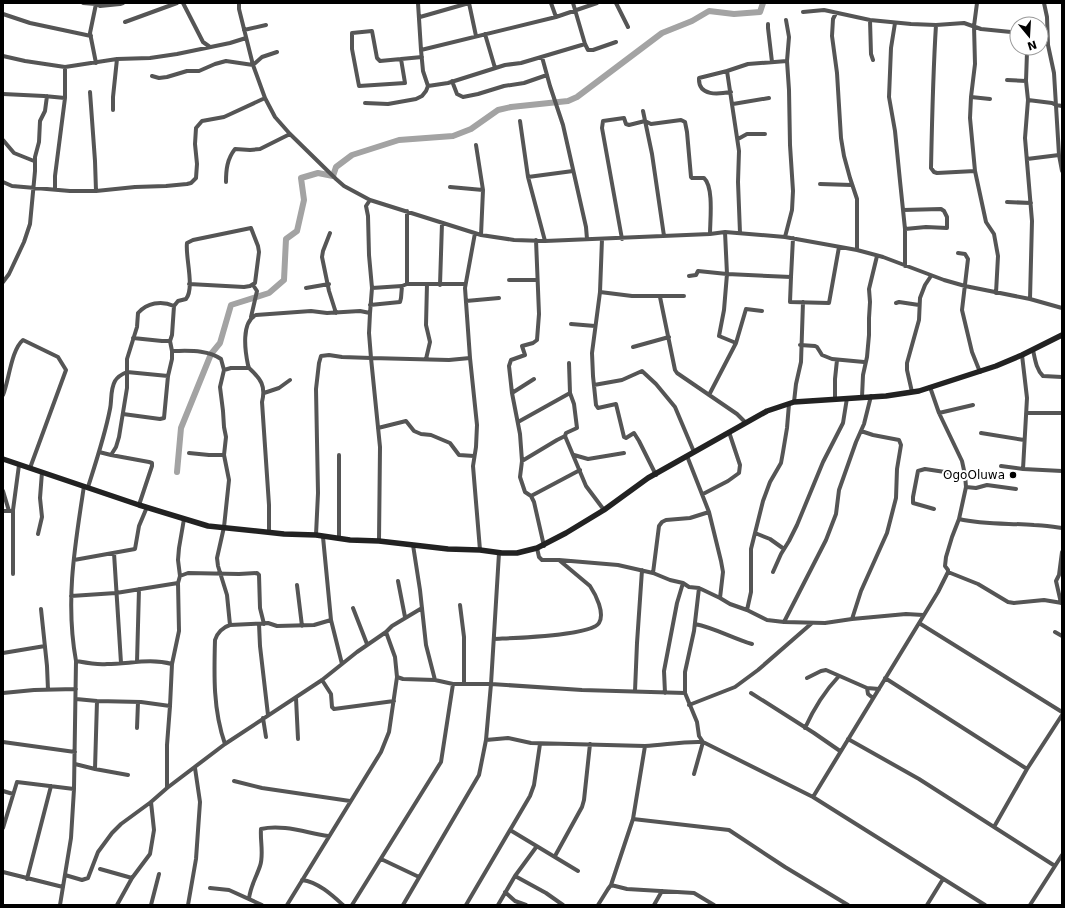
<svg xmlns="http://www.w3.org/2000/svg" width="1065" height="908" font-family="'DejaVu Sans',sans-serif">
<rect width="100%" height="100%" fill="#fff"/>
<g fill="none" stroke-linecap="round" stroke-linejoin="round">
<!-- river -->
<path stroke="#a3a3a3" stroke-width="6" d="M 177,472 L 181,428 L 211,354 L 220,343 L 231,305 L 269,293 L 284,280 L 286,239 L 297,231 L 304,200 L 301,178 L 318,173 L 333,176 L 336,167 L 352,155 L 399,140 L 453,136 L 471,129 L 498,110 L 511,107 L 568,101 L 577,97 L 662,33 L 692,21 L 709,11 L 734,14 L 760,12 L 763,3"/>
<!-- street -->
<path stroke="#555" stroke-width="4" d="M 83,3 L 96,4 L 100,6 L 120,4 L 123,3
M 183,3 L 203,42 L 210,47
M 239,3 L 239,9 L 253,65 L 265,98 L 275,117 L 290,134 L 336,179 L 344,186 L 370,200 L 481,235 L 514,240 L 545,241 L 710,234 L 725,232 L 785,237 L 857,250 L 883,257 L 944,280 L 965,286 L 1030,299 L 1062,308
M 551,3 L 556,17
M 573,3 L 585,44 L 588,50 L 593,50 L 616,42
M 616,3 L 628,27
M 1044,3 L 1047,17 L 1048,45 L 1054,73 L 1059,155 L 1062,171
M 96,4 L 90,33 L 96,63
M 803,12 L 824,10 L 870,20 L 911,24 L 936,25 L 964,23 L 981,29 L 1011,32 L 1017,35
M 836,13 L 833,19 L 832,36 L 837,73 L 841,138 L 844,156 L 850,178 L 857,199 L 857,250
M 3,14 L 30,23 L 91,36
M 420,17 L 469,3 L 476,36
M 786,20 L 789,37 L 787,61
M 870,20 L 871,54 L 873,60
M 125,22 L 177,3
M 895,23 L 891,48 L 889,97 L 895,131 L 900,181 L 905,229 L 905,266
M 768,24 L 768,28 L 772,62
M 936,25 C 933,72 932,120 931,168 L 934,172 L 937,173 L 975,171 L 986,222 L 994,234 L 998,256 L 996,293
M 244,30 L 266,25
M 485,34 L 495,68
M 1021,48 L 1021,50 L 1027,52 L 1026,81
M 421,50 L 556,17 L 597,3
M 3,56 L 25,61 L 65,67 L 117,59 L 150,58 L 177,54 L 230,43 L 246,38
M 542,57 L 550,86 L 563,125 L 586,227 L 587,239
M 401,59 L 405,83 L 359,86 L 352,49 L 352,33 L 372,31 L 377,58 L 380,61 L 422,57
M 727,71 L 699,78 C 698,97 719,94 731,92
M 152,76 L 159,78 L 167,77 L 187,71 L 199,71 L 215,64 L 226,61 L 253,65 L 262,57 L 277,52
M 1007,80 L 1026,81 L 1028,100 L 1025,138 L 1032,221 L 1030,299
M 452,81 L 457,94 L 463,97 L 478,94 L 504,86 L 524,83 L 547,75
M 428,86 L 448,83 L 505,65 L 521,63 L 585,44
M 90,92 L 95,161 L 96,191
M 3,94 L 44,96 L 65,98
M 971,97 L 990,99
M 1028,100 L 1052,103 L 1056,105 L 1062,106
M 365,103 L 388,104 L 416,99 L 422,96 L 426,91 L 428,86 L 423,71 L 421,50 L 418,3
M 733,104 L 769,98
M 113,110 L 113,97 L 117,59
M 643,111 L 652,154 L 664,236
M 520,121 L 528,177 L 545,241
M 738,139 L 747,134 L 765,134
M 3,140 L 14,153 L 34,161
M 476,145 L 483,190 L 481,235
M 1027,159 L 1059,155
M 975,171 L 970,118 L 971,97 L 975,64 L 974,26 L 977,3
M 528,177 L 573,171
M 3,182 L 12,186 L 70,191 L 96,191 L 135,187 L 166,186 L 187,184 L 191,183 L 196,178 L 197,164 L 195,144 L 196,128 L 202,121 L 224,117 L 265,98
M 226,182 C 226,170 227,159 235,149 L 250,150 L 260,149 L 290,134
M 820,184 L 852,185
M 450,187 L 483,190
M 55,189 L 55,176 L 65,98 L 65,67
M 370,200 L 366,206 L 368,216 L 369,255 L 372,288 L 370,313
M 1007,202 L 1031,203
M 903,210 L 941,209 L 944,211 L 947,217 L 947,228 L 926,227 L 905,229
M 407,211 L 407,284
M 725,232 L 727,274 L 724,310 L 719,336 L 736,343
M 330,233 L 323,251 L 322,257 L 329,291 L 336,313
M 740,233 L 738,182 L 739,151 L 727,71 L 748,64 L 787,61 L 789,90 L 790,145 L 793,191 L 792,210 L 785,237
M 602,239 L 600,292 L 592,353 L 593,376 L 596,405 L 598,408 L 616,404 L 624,437 L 626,438 L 634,433 L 639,441 L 656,475
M 622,239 L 602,128 L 603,121 L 624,118 L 626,124 L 629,125 L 645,121 L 651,124 L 681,120 L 685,122 L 687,132 L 691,177 L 692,178 L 704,178 C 714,187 710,221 710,234
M 536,240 L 539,314 L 537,340 L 533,343 L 522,346 L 525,355 L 511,360 L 509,366 L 512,393 L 520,434 L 522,461 L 520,477 L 525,492 L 531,496 L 534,502 L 544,546
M 958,253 L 965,254 L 968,259 L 962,310 L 972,352 L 980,372
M 689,276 L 696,275 L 698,271 L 727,274 L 791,277 L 793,238
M 791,277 L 790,302 L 829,303 L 839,247
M 509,280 L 537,280
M 3,282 L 9,274 L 24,242 L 30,224 L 35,171 L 35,157 L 39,142 L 40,121 L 45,111 L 47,96
M 440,285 L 442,223
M 306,288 L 329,284
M 372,288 L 402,286 L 407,284 L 465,284
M 600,292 L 632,296 L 684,296
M 660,297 L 675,370 L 677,373 L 737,414 L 746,423
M 466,301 L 499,298
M 896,303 L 899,302 L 919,305
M 370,305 L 400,302 L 401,298 L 402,286
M 251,317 L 257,291 L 253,285
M 571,324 L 595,326
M 133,338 L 162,341 L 170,341
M 800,345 L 815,346 L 817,347 L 822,355 L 832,359 L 864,362
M 633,347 L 669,337
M 1033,350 C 1035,359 1036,369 1043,376 L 1062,377
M 172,351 C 188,351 207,349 221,359 L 224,370 L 220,387 L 223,411 L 224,427 L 226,437 L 224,455 L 229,480 L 224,527 L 217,558 L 218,566 L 227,595 L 230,625
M 1022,355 L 1027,398 L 1023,469
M 470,358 L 477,425 L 476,447 L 473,466 L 480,550
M 426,359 L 430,342 L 426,325 L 427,284
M 224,370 L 231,368 L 249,368
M 594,385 L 622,380 L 642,371 L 656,384 L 675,407 L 694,452
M 930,387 L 939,413 L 962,461 L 965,475 L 966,487 L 959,519 L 952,537 L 946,557 L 945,566 L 948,570 L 948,572
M 912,392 L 907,370 L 907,363 L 919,320 L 920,298 L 925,285 L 931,276
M 264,393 L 279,388 L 290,380
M 512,393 L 534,379
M 3,395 C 9,381 11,350 23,340 L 58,357 L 66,370 L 30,468
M 709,395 L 736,343 L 746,309 L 762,311
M 862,397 L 863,375 L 867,357 L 869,335 L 869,318 L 870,302 L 869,289 L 877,256
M 835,398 L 835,379 L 837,360
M 794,402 L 796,384 L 801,362 L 803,302
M 939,413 L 973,405
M 1026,413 L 1062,413
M 123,414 L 160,419 L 164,418 L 168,376 L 172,359 L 172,351 L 170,341 L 172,335 L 174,306 L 178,301 L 186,299 C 195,288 185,256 187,243 L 193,240 L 251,228 L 258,246 L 259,252 L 255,283 L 250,286 L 244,287 L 189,284
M 518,422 L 570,393
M 378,428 L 406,421 L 414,431 L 421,434 L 431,435 L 450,443 L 459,455 L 474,456
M 981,433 L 1024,440
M 565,436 L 586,486 L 604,510
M 99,452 L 111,455 L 116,447 L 119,437 L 127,388 L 127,359 L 137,327 L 138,313 C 147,303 161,300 174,306
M 189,453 L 209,455 L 224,455
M 111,455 L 149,462 L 152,463 L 152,466 L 139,505
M 339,455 L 339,538
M 574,455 L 588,459 L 624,453
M 687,456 L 709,512 L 721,561 L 723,572 L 720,598
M 522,461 L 557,440 L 565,436 L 566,433 L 577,428 L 574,404 L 570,393 L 569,363
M 1001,466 L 1023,469 L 1062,471
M 88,487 C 96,462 105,435 110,409 C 112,400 110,390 115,381 C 118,376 122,374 127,372 L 168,376
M 966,487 L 976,488 L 987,485 L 1016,489
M 3,491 L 9,511
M 703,494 L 728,481 L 739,473 L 740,465 L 729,432
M 531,496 L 580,470
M 934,509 L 913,503 L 913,497 L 918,471 L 925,469 L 965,475
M 3,511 L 11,511
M 959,519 C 984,525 1008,523 1034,525 C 1043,525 1053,527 1062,528
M 269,533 L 269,505 L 262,402 C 266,386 261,379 249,368 L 248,365 C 245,351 241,322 256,315 L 311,311 L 327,313 L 360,311 L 370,313 L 369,333 L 371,358 L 342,357 L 329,355 L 321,356 L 319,363 L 316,389 L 318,493 L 316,535
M 755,533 L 770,539 L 784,549
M 38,534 L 42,517 L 40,498 L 42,472
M 323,537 L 331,620 L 342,664
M 379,541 L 380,447 L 371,358 L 449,360 L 470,358 L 465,288 L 475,233
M 413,545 L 420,590 L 426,645 L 435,680
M 537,548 L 539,557 L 542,560 L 559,560 L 618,565 L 653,573 L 670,580 L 683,583 L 689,587 L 699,588 L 720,598 L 730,604 L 747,610 L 767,620 L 784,622 L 825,623 L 852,619 L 906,614 L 923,615
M 114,553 L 121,663
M 74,560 L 135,549 L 139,526 L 147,507
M 773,572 L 781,554 L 789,541 L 797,525 L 823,462 L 843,423 L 847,398
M 653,573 L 659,526 L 662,522 L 666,520 L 690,518 L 709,512
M 13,574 L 13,510 L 19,465
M 180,576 L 188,573 L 239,574 L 257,573 L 259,575 L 260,608 L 264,624
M 398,581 L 405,617
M 297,585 L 302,626
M 699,588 L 694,631 L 685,672 L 685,693 L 697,722 L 699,736 L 703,742 L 813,797 L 985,905
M 71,596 L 116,593 L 178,583
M 1061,603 L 1056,581 L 1059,575 L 1062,552
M 460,605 L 464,637 L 464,684
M 353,608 L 367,644
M 41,609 L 47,666 L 48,690
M 747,610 L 751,592 L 751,549 L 763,501 L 770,482 L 781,463 L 783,452 L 787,428 L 789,404
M 852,619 L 861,591 L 887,533 L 896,498 L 897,469 L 901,445 L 899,440 L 873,435 L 861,431
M 784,622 L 826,540 L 836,514 L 839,490 L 856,442 L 864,424 L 871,396
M 919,623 L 1062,712
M 259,624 L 260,646 L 268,715
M 695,624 C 715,628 732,638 752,644
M 1055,632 L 1062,636
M 494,639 C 511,638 591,636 599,623 C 605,613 596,595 590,586 L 559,560
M 3,653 L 45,646
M 76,661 C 87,663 96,665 107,664 C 129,664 150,658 172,664 L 179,631 L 178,583 L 180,576 L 178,560 L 179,548 L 184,519
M 137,662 L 139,589
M 397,677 L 403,679 L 435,680 L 453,684 L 491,684 L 582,690 L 685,693
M 807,678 L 821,671 L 826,670 L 867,688 L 879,689
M 885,678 L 1027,769
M 322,680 L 331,694 L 332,707 L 334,709 L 394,701
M 867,688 L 868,694 L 873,698
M 635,691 L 637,643 L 642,570
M 3,693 L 34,690 L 76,689
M 665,693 L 664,671 L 677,603 L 683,583
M 751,693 L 814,733 L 840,751
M 296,698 L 298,739
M 76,699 L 97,701 L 141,702 L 170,706 L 172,664
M 689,705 L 735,687 L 758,670 L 812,623
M 263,718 L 266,737
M 137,728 L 138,702
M 805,728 C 814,708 824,692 839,676
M 848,739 L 919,779 L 1055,866
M 486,740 L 508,738 L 531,743 L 645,746 C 665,745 683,741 703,742 L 694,774
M 3,742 L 75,752
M 225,744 C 213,710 214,675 215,640 C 217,633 223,627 230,625 L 268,623 L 277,626 L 314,625 L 331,620
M 75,764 L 95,769 L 128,775
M 95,769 L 97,701
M 234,781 L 262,788 L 350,801
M 167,788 L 167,745 L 170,706
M 3,791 L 13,794
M 813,797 L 938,592 L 948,572 L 978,584 L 1008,602 L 1014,603 L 1044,600 L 1062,603
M 633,819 L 729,830 L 785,867 L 848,905
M 994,827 L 1027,769 L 1062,715
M 3,828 L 17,782 L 74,789
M 510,830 L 578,871
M 555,856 L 582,807 L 584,800 L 590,744
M 381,859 L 419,877
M 100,869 L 132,878
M 3,872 L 63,887
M 65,875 L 82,880 L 88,878 L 98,852 L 112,833 L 121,824 L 151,802 L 167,788 L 225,744 L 322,680 L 357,652 L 386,632 L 392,626 L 422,608
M 515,876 L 546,893 L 563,905
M 27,879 L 51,786
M 302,880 C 318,882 332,895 343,905
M 611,885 L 627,889 L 694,893 L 714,905
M 210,888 L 229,890 L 262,905
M 505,892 L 515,901 L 526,905
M 249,899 C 250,887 256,878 260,866 C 264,855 260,841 261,829 C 283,824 307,833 328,836
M 60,905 L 71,838 L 74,789 L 76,661 C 65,601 75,545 84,486
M 117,905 L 132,878 L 150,854 L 154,830 L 151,802
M 151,905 L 159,874
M 188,905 L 196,859 L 200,802 L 195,768
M 287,905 L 381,752 L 389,732 L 397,677 L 395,657 L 386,632
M 352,905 L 441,762 L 453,684
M 403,905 L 479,775 L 486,740 L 491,684 L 499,553
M 466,905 L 530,796 L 534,785 L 540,744
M 498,905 L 515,876 L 537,846
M 598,905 L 608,889 L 611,885 L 633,819 L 645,746
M 654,905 L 662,891
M 927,905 L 943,879
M 1030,905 L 1062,855"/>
<!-- secondary -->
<path stroke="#222" stroke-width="5.5" d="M 3,459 L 139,505 L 208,526 L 284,534 L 316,535 L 350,540 L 379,541 L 448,549 L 480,550 L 502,553 L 517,553 L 537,548 L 566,533 L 604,510 L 648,478 L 767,411 L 794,402 L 886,396 L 919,391 L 996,366 L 1022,355 L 1062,335"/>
</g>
<!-- markers -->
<circle fill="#000" stroke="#fff" stroke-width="1.5" cx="1013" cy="475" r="4"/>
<g text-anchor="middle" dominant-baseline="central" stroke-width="4" stroke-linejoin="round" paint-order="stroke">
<!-- poi labels -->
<g font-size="12" fill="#000" stroke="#fff" text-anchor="end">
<text x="1005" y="475">OgoOluwa</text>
</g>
</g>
<!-- border -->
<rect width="1065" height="908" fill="none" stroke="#000000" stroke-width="8"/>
<!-- north arrow -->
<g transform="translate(1029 36) rotate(162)"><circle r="19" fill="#ffffff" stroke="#999999"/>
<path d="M0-3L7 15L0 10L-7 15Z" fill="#000000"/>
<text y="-6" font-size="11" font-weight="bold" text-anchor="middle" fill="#000000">N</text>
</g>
</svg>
